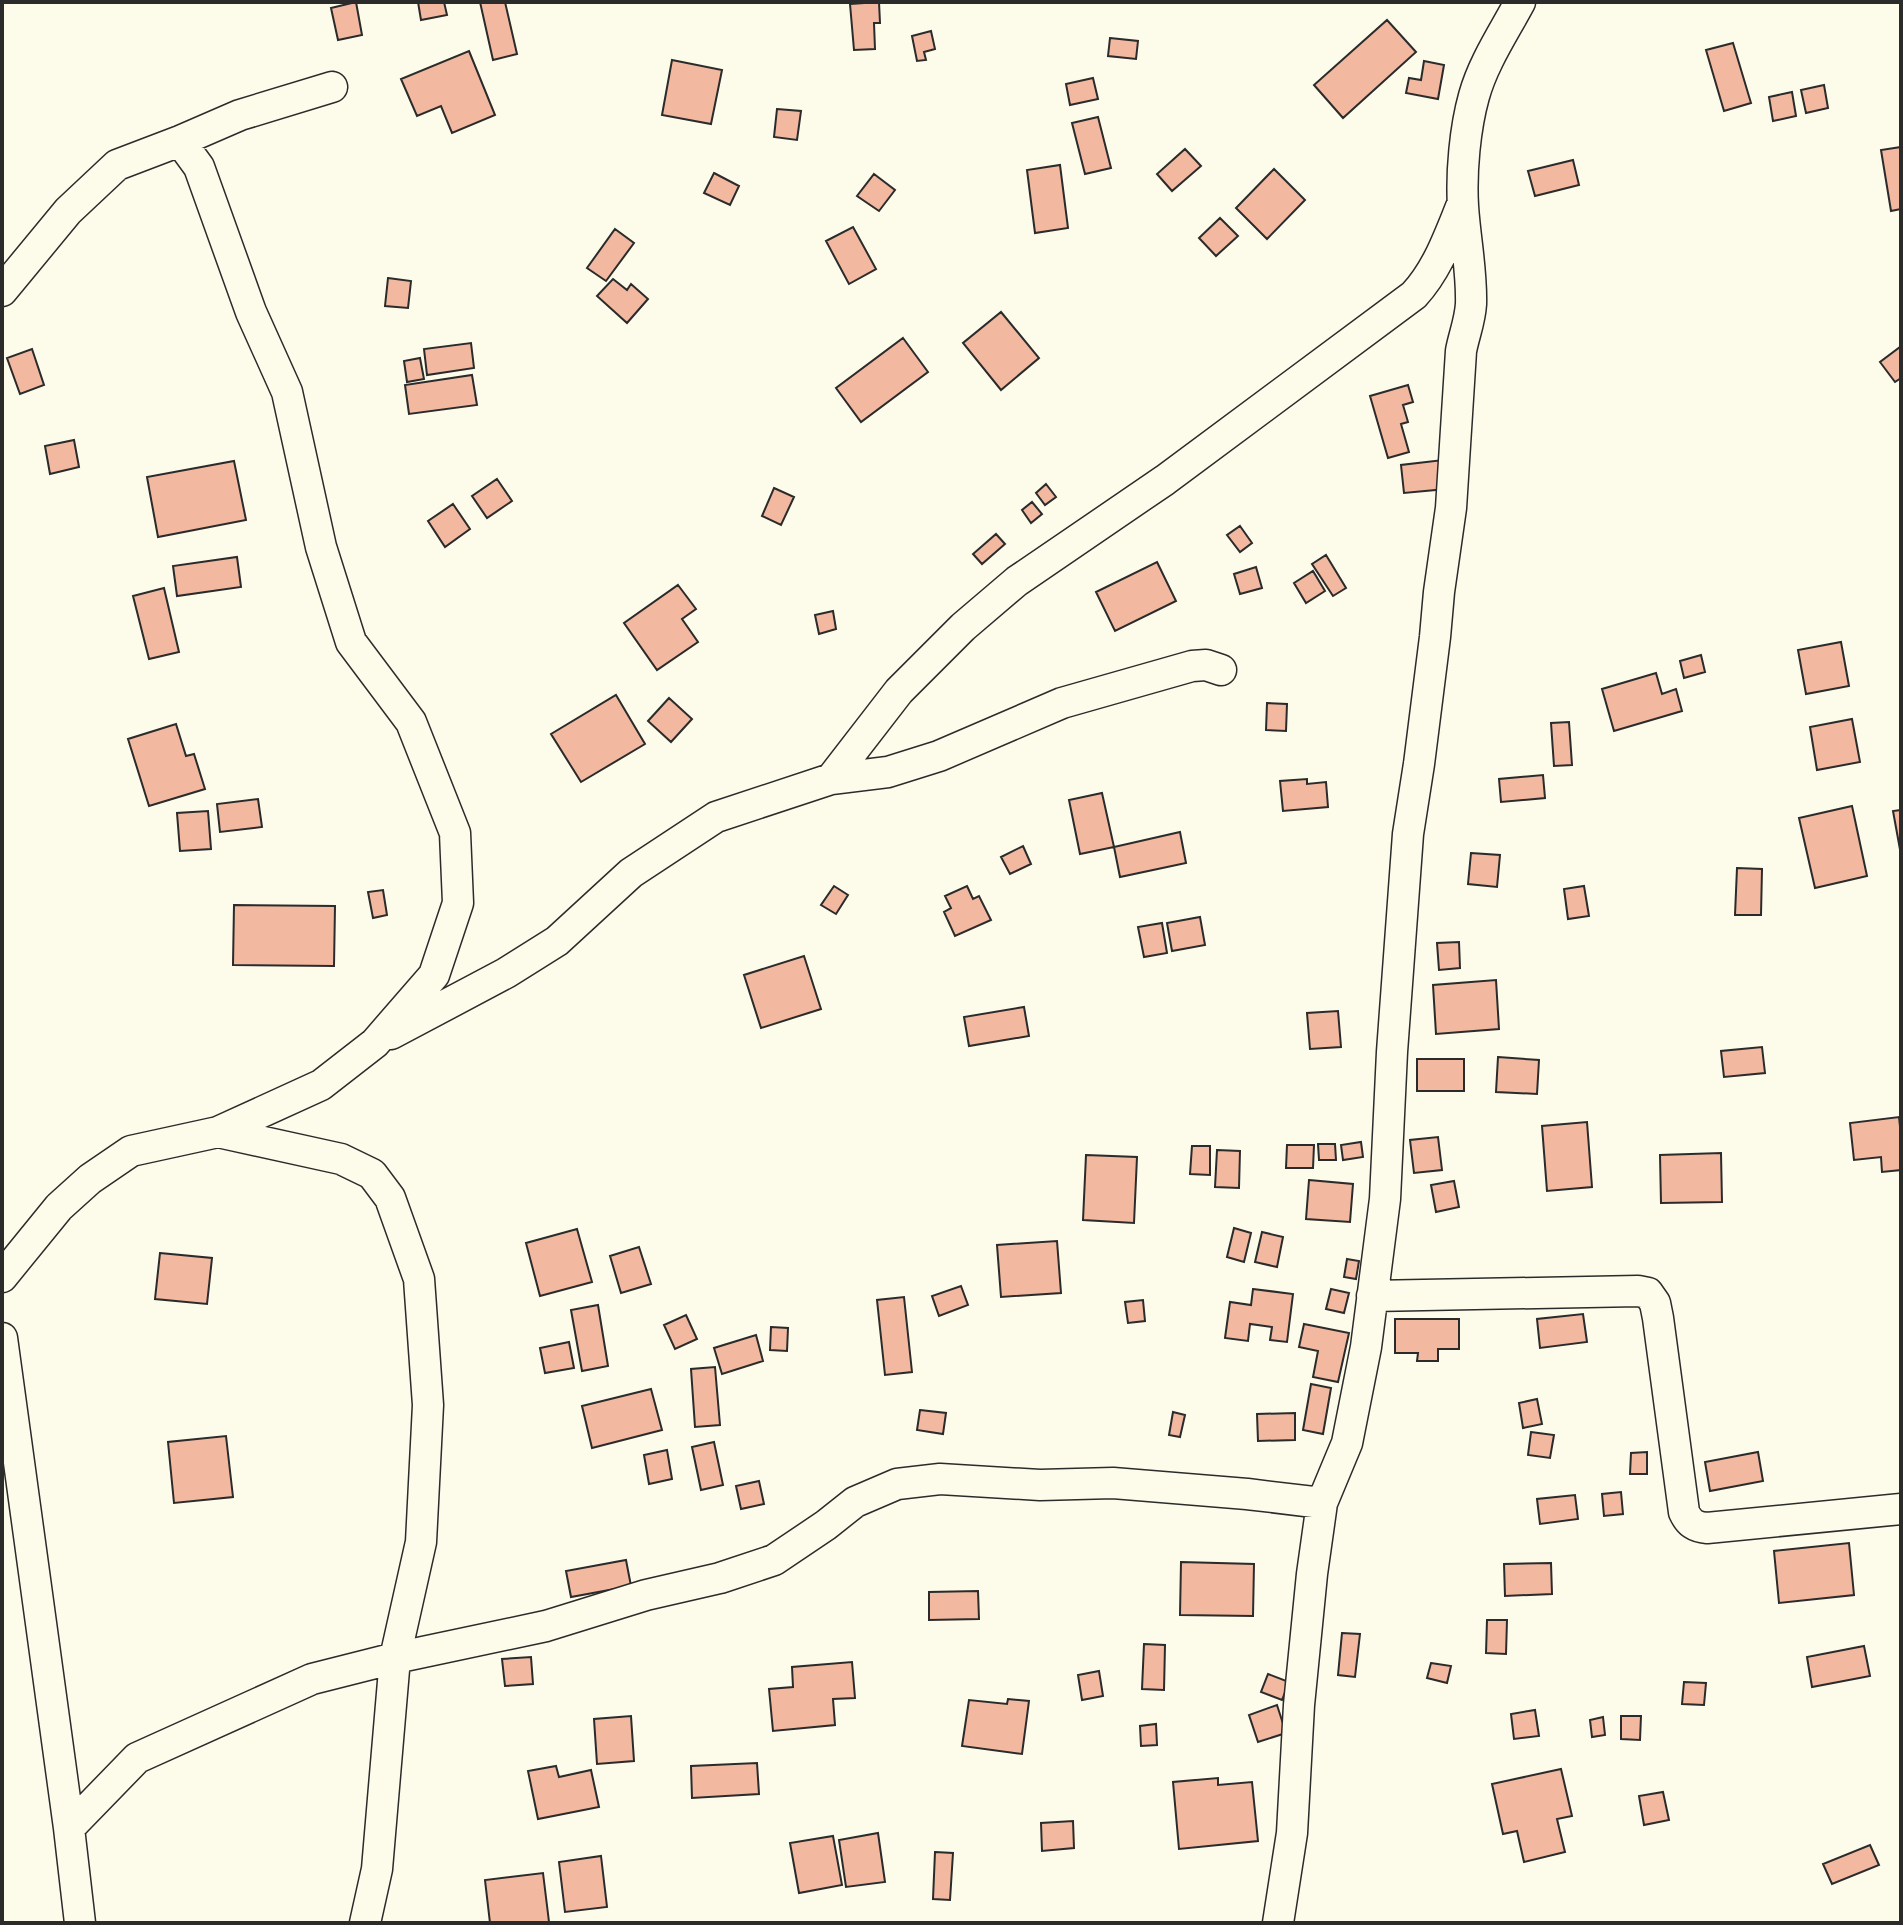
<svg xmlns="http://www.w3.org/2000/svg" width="1903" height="1925" font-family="Helvetica,sans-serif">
<rect width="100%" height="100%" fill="#fdfbea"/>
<!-- building -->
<path fill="#f2b8a0" stroke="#2b2b2b" stroke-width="2" d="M 356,2 L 362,35 L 338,40 L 331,8 Z
M 418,2 L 444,2 L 447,15 L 421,20 Z
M 480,2 L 505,2 L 517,54 L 493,60 Z
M 879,2 L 880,23 L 874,23 L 875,49 L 854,50 L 850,4 Z
M 1387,20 L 1416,52 L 1343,118 L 1314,85 Z
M 931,31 L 935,49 L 924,52 L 926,60 L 917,61 L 912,36 Z
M 1110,38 L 1138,41 L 1136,59 L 1108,56 Z
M 1733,43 L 1751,103 L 1724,111 L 1706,50 Z
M 469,51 L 495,115 L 452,133 L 441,106 L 417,116 L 401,79 Z
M 672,60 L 722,70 L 711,124 L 662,115 Z
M 1424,61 L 1444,65 L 1438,99 L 1406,93 L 1409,78 L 1421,80 Z
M 1093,78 L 1098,99 L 1070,105 L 1066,84 Z
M 1824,85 L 1828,108 L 1806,113 L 1801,90 Z
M 1792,92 L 1796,116 L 1773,121 L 1769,97 Z
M 777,109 L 801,111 L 797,140 L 774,137 Z
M 1098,117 L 1111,168 L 1085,174 L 1072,123 Z
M 1901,147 L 1901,209 L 1891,211 L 1881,150 Z
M 1185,149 L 1201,166 L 1172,191 L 1157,174 Z
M 1573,160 L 1579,185 L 1535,196 L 1528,171 Z
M 1060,165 L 1068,228 L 1035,233 L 1027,170 Z
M 1274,169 L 1305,200 L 1267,239 L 1236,208 Z
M 714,173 L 739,186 L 730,205 L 704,193 Z
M 874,174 L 895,190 L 879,211 L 857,196 Z
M 1220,218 L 1238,236 L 1216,256 L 1199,238 Z
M 853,227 L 876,269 L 849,284 L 826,241 Z
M 615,229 L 634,243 L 606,281 L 587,268 Z
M 388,278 L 411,281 L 408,308 L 385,306 Z
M 613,279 L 627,290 L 631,284 L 648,299 L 627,323 L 597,296 Z
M 1001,312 L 1039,358 L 1001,390 L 963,343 Z
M 903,338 L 928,372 L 861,422 L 836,388 Z
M 471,343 L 474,368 L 427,375 L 424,349 Z
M 1900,347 L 1901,378 L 1895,382 L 1880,362 Z
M 32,349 L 44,385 L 20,394 L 7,358 Z
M 420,358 L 424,379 L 407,382 L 404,361 Z
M 472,375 L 477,405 L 409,414 L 405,385 Z
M 1408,385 L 1413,402 L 1403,405 L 1408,422 L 1401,424 L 1409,452 L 1388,458 L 1370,396 Z
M 74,440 L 79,467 L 50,474 L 45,446 Z
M 1443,460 L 1446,489 L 1404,493 L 1401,465 Z
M 234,461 L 246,520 L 158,537 L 147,477 Z
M 497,479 L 512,501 L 487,518 L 472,496 Z
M 1046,484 L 1056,497 L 1045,505 L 1036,493 Z
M 774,488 L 794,497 L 781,525 L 762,516 Z
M 1032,502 L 1042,514 L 1031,523 L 1022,510 Z
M 453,504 L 470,529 L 445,547 L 428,521 Z
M 1240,526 L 1252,543 L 1240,552 L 1227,535 Z
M 996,534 L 1005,544 L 982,564 L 973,554 Z
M 1326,555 L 1346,588 L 1333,596 L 1312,564 Z
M 237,557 L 241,587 L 177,596 L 173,566 Z
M 1157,562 L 1176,601 L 1115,631 L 1096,592 Z
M 1256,567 L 1262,588 L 1240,594 L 1234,574 Z
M 1313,571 L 1325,591 L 1306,603 L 1294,583 Z
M 678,585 L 696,609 L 682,619 L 698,642 L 657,670 L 624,623 Z
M 164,588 L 179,652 L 149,659 L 133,596 Z
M 833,611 L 836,629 L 819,634 L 815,615 Z
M 1841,642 L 1849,686 L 1806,694 L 1798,650 Z
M 1701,655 L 1705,672 L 1684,678 L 1680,661 Z
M 1656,673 L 1662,694 L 1676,689 L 1682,711 L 1614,731 L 1602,689 Z
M 616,695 L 645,744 L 581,782 L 551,734 Z
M 669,698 L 692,719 L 671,742 L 648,721 Z
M 1267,703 L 1287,704 L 1286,731 L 1266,730 Z
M 1852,719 L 1860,762 L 1817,770 L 1810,727 Z
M 1569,722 L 1572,765 L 1554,766 L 1551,723 Z
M 176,724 L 186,756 L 194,754 L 205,789 L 149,806 L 128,739 Z
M 1543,775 L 1545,798 L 1501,802 L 1499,779 Z
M 1307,779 L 1307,784 L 1326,782 L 1328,807 L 1283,811 L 1280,781 Z
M 1102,793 L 1114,847 L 1080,854 L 1069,800 Z
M 258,799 L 262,827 L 220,832 L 217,804 Z
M 1852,806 L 1867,876 L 1815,888 L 1799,818 Z
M 1901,810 L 1901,855 L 1893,811 Z
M 208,811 L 211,849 L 180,851 L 177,813 Z
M 1180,832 L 1186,863 L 1120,877 L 1114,847 Z
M 1023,846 L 1031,864 L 1010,874 L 1001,857 Z
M 1471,853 L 1500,855 L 1497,887 L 1468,884 Z
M 1737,868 L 1762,869 L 1761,915 L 1735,915 Z
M 834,886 L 848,895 L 836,914 L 821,905 Z
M 967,886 L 973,899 L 979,896 L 991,920 L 955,936 L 944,912 L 951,908 L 945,896 Z
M 1584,886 L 1589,916 L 1568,919 L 1564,889 Z
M 383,890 L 387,915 L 373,918 L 368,892 Z
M 234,905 L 335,906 L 334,966 L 233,965 Z
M 1200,917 L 1205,945 L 1172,951 L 1167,923 Z
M 1162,923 L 1167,953 L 1144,957 L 1138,927 Z
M 1459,942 L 1460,968 L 1439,970 L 1437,943 Z
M 804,956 L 821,1009 L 761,1028 L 744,975 Z
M 1496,980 L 1499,1029 L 1436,1034 L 1433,985 Z
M 1024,1007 L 1029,1036 L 969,1046 L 964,1017 Z
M 1338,1011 L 1341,1047 L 1310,1049 L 1307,1013 Z
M 1762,1047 L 1765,1073 L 1724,1077 L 1721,1051 Z
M 1498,1057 L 1539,1060 L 1537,1094 L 1496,1092 Z
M 1417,1059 L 1464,1059 L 1464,1091 L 1417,1091 Z
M 1899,1117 L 1901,1136 L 1901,1170 L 1882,1172 L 1881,1157 L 1854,1160 L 1850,1123 Z
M 1587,1122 L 1592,1187 L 1547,1191 L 1542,1126 Z
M 1438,1137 L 1442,1170 L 1414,1173 L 1410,1140 Z
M 1361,1142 L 1363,1157 L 1343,1160 L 1341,1145 Z
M 1318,1144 L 1335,1144 L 1336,1160 L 1319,1160 Z
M 1287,1145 L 1314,1145 L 1313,1168 L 1286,1168 Z
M 1192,1146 L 1210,1146 L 1210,1175 L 1190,1174 Z
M 1217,1150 L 1240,1151 L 1239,1188 L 1215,1187 Z
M 1721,1153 L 1722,1202 L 1661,1203 L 1660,1155 Z
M 1086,1155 L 1137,1157 L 1134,1223 L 1083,1220 Z
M 1309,1180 L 1353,1184 L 1350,1222 L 1306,1219 Z
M 1454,1181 L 1459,1207 L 1436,1212 L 1431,1185 Z
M 1234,1228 L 1251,1233 L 1244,1262 L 1227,1257 Z
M 577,1229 L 592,1282 L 540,1296 L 526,1243 Z
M 1262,1232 L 1283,1237 L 1277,1267 L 1255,1262 Z
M 1057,1241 L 1061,1293 L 1001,1297 L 997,1245 Z
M 639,1247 L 651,1284 L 621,1293 L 610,1256 Z
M 160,1253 L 212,1258 L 207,1304 L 155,1299 Z
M 1347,1259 L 1359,1261 L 1356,1279 L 1344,1277 Z
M 961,1286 L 968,1305 L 939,1316 L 932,1296 Z
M 1253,1289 L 1293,1294 L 1287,1342 L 1270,1340 L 1272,1327 L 1250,1324 L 1248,1341 L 1225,1338 L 1230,1302 L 1251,1305 Z
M 1331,1289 L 1349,1293 L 1344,1313 L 1326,1309 Z
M 904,1297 L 912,1372 L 885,1375 L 877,1300 Z
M 1143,1300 L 1145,1321 L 1128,1323 L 1125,1302 Z
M 598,1305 L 608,1366 L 582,1371 L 571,1310 Z
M 1583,1314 L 1587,1342 L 1540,1348 L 1537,1319 Z
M 686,1315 L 697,1339 L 675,1349 L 664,1325 Z
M 1395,1319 L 1459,1319 L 1459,1349 L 1438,1349 L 1438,1361 L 1417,1361 L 1418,1353 L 1395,1353 Z
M 1304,1324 L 1349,1333 L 1338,1382 L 1313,1377 L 1318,1351 L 1299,1347 Z
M 771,1327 L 788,1328 L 787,1351 L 770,1350 Z
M 756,1335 L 763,1361 L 722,1374 L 714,1348 Z
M 569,1342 L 574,1368 L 545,1373 L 540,1348 Z
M 715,1367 L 720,1425 L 695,1427 L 691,1369 Z
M 1311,1384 L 1331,1388 L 1323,1434 L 1303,1430 Z
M 651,1389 L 662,1430 L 592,1448 L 582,1406 Z
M 1537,1399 L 1542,1424 L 1523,1428 L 1519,1403 Z
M 920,1410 L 946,1413 L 943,1434 L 917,1430 Z
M 1173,1412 L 1185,1415 L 1180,1437 L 1169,1435 Z
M 1295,1413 L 1295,1440 L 1258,1441 L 1257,1414 Z
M 1531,1432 L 1554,1435 L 1550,1458 L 1528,1455 Z
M 226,1436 L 233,1497 L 174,1503 L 168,1442 Z
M 714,1442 L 723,1485 L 701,1490 L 692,1447 Z
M 667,1450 L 672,1479 L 649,1484 L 644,1455 Z
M 1647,1452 L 1647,1474 L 1630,1474 L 1631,1453 Z
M 1758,1452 L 1763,1481 L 1710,1491 L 1705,1462 Z
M 759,1481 L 764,1504 L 741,1509 L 736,1486 Z
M 1621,1492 L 1623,1514 L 1604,1516 L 1602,1494 Z
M 1575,1495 L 1578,1519 L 1540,1524 L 1537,1499 Z
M 1849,1543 L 1854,1595 L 1779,1603 L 1774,1551 Z
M 626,1560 L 631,1586 L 571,1597 L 566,1571 Z
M 1181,1562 L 1254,1564 L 1253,1616 L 1180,1615 Z
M 1551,1563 L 1552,1594 L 1505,1596 L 1504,1564 Z
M 978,1591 L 979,1619 L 929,1620 L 929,1592 Z
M 1487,1620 L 1507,1620 L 1506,1654 L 1486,1653 Z
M 1342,1633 L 1360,1634 L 1355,1677 L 1338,1675 Z
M 1144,1644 L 1165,1645 L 1164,1690 L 1142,1689 Z
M 1864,1646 L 1870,1676 L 1812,1687 L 1807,1657 Z
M 531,1657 L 533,1684 L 505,1686 L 502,1659 Z
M 852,1662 L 855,1698 L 833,1699 L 835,1725 L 773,1731 L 769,1689 L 793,1687 L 792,1667 Z
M 1431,1663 L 1451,1666 L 1447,1683 L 1427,1678 Z
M 1099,1671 L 1103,1696 L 1082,1700 L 1078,1675 Z
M 1268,1674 L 1289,1682 L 1282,1700 L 1261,1692 Z
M 1684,1682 L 1706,1683 L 1704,1705 L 1682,1704 Z
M 1008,1699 L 1029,1701 L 1022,1754 L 962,1746 L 969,1700 L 1007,1704 Z
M 1277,1705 L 1286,1733 L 1258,1742 L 1249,1715 Z
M 1535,1710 L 1539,1736 L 1514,1739 L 1511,1714 Z
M 631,1716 L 634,1761 L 597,1764 L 594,1719 Z
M 1621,1716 L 1641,1716 L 1640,1740 L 1621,1739 Z
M 1603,1717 L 1605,1735 L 1592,1737 L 1590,1720 Z
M 1156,1724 L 1157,1745 L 1141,1746 L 1140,1726 Z
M 757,1763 L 759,1794 L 692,1798 L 691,1766 Z
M 556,1766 L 559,1777 L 591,1770 L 599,1807 L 538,1819 L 528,1771 Z
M 1561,1769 L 1572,1816 L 1557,1819 L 1565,1852 L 1524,1862 L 1517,1831 L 1503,1834 L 1492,1784 Z
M 1218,1778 L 1218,1785 L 1252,1782 L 1258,1841 L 1179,1849 L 1173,1782 Z
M 1663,1792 L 1669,1820 L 1644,1825 L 1639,1796 Z
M 1073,1821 L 1074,1848 L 1042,1851 L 1041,1823 Z
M 878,1833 L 885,1882 L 846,1887 L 839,1840 Z
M 833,1836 L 842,1885 L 799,1893 L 790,1843 Z
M 1870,1845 L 1879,1865 L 1832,1884 L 1823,1864 Z
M 935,1852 L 953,1853 L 950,1900 L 933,1899 Z
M 601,1856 L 607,1907 L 565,1912 L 559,1862 Z
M 543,1873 L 549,1922 L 490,1923 L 485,1880 Z"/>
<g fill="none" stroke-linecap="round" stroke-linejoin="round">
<defs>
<path id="minor" d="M 180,141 L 199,167 L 251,312 L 287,392 L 321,547 L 351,642 L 411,722 L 455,833 L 458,903 L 434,975 L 375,1043 L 321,1085 L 218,1132
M 2,291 L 68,211 L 117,165 L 180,141 L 240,115 L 332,87
M 831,779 L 899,691 L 963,627 L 1017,581 L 1165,480 L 1414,295 C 1437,270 1448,239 1461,207
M 391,1034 L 506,973 L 557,941 L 631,873 L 716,817 L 831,779 L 888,772 L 939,756 L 1062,703 L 1192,666 L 1206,665 L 1221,670
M 2,1277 L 59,1207 L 90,1179 L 131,1151 L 218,1132 L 341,1159 L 372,1174 L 390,1198 L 419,1279 L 428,1405 L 421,1542 L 395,1658 L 546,1626 L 646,1595 L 720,1578 L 774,1560 L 826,1525 L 855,1502 L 897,1484 L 940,1479 L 1040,1485 L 1113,1483 L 1247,1494 L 1322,1503 L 1347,1443 L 1366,1347 L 1385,1199 L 1392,1052 L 1408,834 L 1419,764 L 1435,637 L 1439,592 L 1451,508 L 1461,351 C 1464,335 1470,321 1471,304 C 1472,271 1465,238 1463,206 C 1461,172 1465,128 1474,96 C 1483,63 1504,32 1520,2
M 1372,1296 L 1638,1291 L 1648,1293 L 1655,1303 L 1658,1318 L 1684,1512 C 1689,1523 1695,1527 1707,1528 L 1901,1509
M 2,1338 L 69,1828 L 80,1923
M 69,1828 L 137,1758 L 312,1679 L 395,1658 L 377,1869 L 365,1923
M 1278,1923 L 1292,1833 L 1299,1705 L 1312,1574 L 1322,1503"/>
</defs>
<!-- minor casing -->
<use href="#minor" stroke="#2b2b2b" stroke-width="33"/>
<!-- minor -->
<use href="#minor" stroke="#fdfbea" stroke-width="30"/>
</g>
<!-- border -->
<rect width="1903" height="1925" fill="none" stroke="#2b2b2b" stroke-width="8"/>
</svg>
